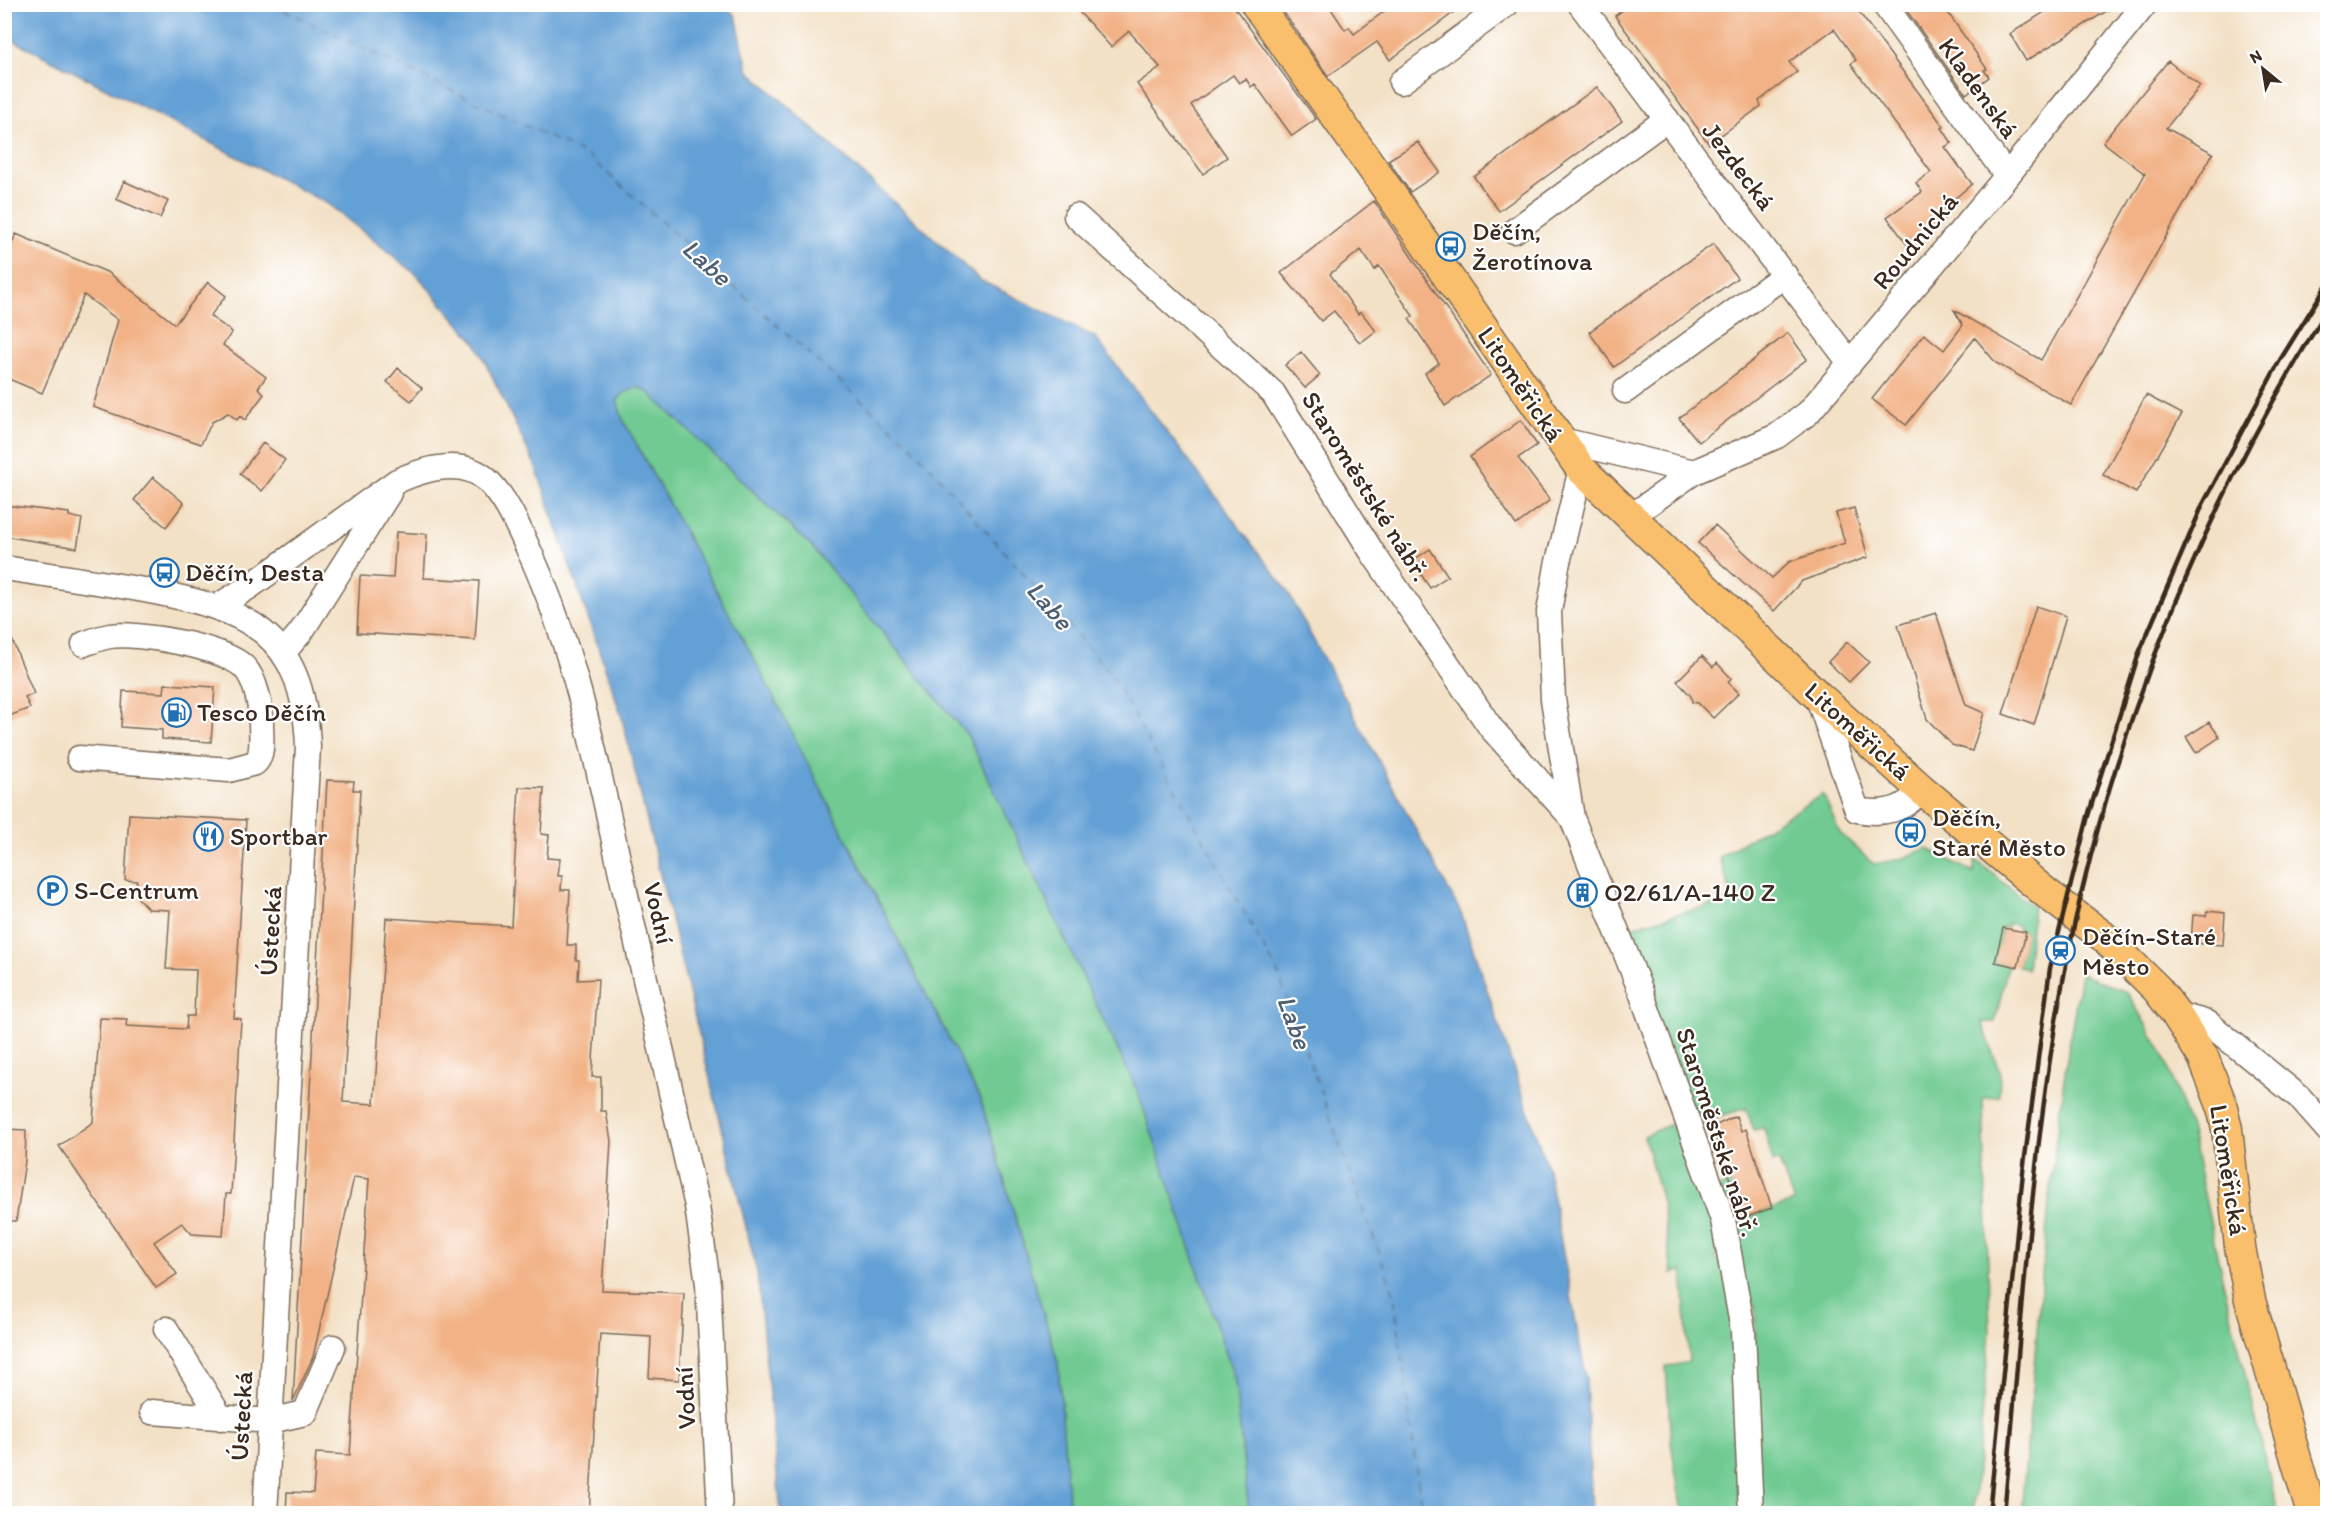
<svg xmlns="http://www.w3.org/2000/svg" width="2332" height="1518" font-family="Itim,sans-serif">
<rect width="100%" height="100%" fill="#fff"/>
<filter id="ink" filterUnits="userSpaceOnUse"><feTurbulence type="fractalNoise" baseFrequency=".0167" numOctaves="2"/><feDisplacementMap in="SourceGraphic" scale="12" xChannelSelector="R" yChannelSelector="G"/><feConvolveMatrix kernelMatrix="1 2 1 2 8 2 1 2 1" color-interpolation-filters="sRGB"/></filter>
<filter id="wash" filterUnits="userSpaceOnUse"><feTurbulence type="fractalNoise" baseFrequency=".008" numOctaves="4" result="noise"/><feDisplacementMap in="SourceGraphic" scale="24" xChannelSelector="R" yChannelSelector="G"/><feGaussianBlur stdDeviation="1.35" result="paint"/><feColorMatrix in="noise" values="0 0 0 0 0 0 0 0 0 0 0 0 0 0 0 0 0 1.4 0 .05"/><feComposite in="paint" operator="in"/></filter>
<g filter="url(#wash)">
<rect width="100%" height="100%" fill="#f3e1c6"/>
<!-- green -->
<path fill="#70ca92" stroke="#567a58" stroke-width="1.5" d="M 638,387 L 648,392 L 813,548 L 968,736 L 1138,1092 L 1235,1380 L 1249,1513 L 1069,1513 L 1058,1363 L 981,1101 L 754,659 L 622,418 L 617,401 L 624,393 Z
M 1823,794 L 1840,833 L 1874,864 L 1901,859 L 1927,848 L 1974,873 L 1975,859 L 2033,907 L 2027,969 L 2018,967 L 2026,932 L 2018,931 L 2019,926 L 2008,923 L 2007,928 L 2003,927 L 1996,962 L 2008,965 L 1995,1022 L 1982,1022 L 2000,1073 L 1999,1097 L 1983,1098 L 1990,1332 L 1973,1513 L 1757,1513 L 1755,1304 L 1748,1304 L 1714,1190 L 1731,1183 L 1743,1218 L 1794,1202 L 1779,1161 L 1773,1162 L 1764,1128 L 1754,1130 L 1746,1108 L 1693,1125 L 1627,928 L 1733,899 L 1719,857 Z
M 2081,974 L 2127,992 L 2162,1052 L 2190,1128 L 2221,1273 L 2278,1513 L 2021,1513 C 2038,1334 2048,1152 2081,974 Z
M 1676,1122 L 1721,1249 L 1714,1258 L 1725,1266 L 1734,1302 L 1744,1513 L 1682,1513 L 1671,1442 L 1666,1367 L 1689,1362 L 1682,1271 L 1672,1273 L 1662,1202 L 1644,1136 Z"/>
<!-- water -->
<path fill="#64a0d5" stroke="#50657a" stroke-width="1.5" d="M 4,5 L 724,5 L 736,16 L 748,70 L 980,280 L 1095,337 L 1286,589 L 1461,913 L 1548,1170 L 1586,1378 L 1592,1513 L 1249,1513 L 1235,1380 L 1138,1092 L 968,736 L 813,548 L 648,392 L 638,387 L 624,393 L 617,400 L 622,418 L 754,659 L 981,1101 L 1058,1363 L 1069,1513 L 781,1513 L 757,1272 L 621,714 L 536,467 L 476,343 L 416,274 L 328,204 L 5,36 Z"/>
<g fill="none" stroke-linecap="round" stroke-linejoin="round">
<!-- ferry -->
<path stroke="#4d5f70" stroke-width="1.5" stroke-dasharray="8 6" stroke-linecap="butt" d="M 271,4 L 587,155 L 911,445 L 1111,674 L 1277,971 L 1394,1294 L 1422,1514"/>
</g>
<g id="blocks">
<!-- building -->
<path fill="#f2b286" d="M 1072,4 L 1232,4 L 1316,119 L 1292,136 L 1255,84 L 1251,87 L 1246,79 L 1239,83 L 1233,75 L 1191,105 L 1227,157 L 1203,174 L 1137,84 L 1160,67 L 1129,31 L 1111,47 Z
M 1278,4 L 1328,4 L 1345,30 L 1349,27 L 1354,34 L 1394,4 L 1465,4 L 1390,60 L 1377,42 L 1328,76 Z
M 1631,4 L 1853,4 L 1944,127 L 1942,128 L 1952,143 L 1945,147 L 1972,184 L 1939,212 L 1944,219 L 1908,246 L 1887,217 L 1922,192 L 1916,183 L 1931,172 L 1851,64 L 1856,60 L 1834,29 L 1789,62 L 1797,72 L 1759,101 L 1761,106 L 1709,144 L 1615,16 Z
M 1902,4 L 1942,4 L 1987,69 L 1984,70 L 1989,77 L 1966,94 Z
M 2057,4 L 2118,4 L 2026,61 L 2010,34 Z
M 2168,61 L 2200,86 L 2166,128 L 2213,153 L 2071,405 L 1996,363 L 1975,338 L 1906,425 L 1872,399 L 1924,334 L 1944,350 L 1963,325 L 1954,310 L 2041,360 L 2145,174 L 2103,142 Z
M 1597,87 L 1622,121 L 1499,211 L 1474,177 Z
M 1418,142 L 1440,172 L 1410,192 L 1388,160 Z
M 124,181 L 168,201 L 160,218 L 116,199 Z
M 1374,201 L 1491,375 L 1445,406 L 1425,373 L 1439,363 L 1409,319 L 1413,316 L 1379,266 L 1375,270 L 1361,250 L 1330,274 L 1358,314 L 1361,312 L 1376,331 L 1360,343 L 1334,311 L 1321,321 L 1281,273 Z
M 16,234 L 109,273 L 175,324 L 208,282 L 226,296 L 210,316 L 232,332 L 223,345 L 266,377 L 258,388 L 264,394 L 245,420 L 240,416 L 237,420 L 228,413 L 212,422 L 201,444 L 93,407 L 118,320 L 84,295 L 42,393 L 4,377 L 4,262 Z
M 1713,244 L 1737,278 L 1614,367 L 1589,332 Z
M 1788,333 L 1807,359 L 1699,442 L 1679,418 Z
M 1301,352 L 1320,375 L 1305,388 L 1285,365 Z
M 398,368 L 422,388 L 411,401 L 387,382 Z
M 2146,395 L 2182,414 L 2136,493 L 2103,475 Z
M 1521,420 L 1537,445 L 1518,458 L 1550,500 L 1516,525 L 1470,457 Z
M 263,443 L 285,460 L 262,491 L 240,474 Z
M 153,477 L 184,503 L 166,527 L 134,500 Z
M 4,505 L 69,513 L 69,516 L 82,519 L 77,548 L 4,536 Z
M 1854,508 L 1868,557 L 1802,581 L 1774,611 L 1698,543 L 1715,525 L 1772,578 L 1789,562 L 1845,543 L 1836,513 Z
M 396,532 L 427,534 L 424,578 L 479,581 L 475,640 L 357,633 L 360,576 L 393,578 Z
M 1430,549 L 1448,576 L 1430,588 L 1412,561 Z
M 2036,606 L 2066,616 L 2034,725 L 2003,714 Z
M 1936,613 L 1966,705 L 1984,713 L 1972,751 L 1952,745 L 1927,719 L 1898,625 Z
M 4,620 L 34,694 L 25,697 L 30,708 L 4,718 Z
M 1847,642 L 1869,662 L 1849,682 L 1828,662 Z
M 1702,656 L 1713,667 L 1717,663 L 1731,678 L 1728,682 L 1739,693 L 1713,718 L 1698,703 L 1692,702 L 1691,696 L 1677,681 Z
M 165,684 L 215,687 L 211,742 L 162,739 L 162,730 L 121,727 L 123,691 L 164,693 Z
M 2209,722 L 2220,737 L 2196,753 L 2186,737 Z
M 327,780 L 354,781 L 353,790 L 360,790 L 343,1102 L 374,1104 L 386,918 L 511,926 L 519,787 L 544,788 L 541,834 L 549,835 L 547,858 L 560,859 L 558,876 L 562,876 L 561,890 L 570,890 L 567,945 L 576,945 L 576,960 L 579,960 L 578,980 L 598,979 L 592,1077 L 601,1077 L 601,1111 L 606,1111 L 611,1141 L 602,1290 L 684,1293 L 679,1380 L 649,1378 L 651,1337 L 600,1334 L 589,1514 L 286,1514 L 287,1492 L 313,1493 L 316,1453 L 350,1455 L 369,1179 L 354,1177 L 313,1357 L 293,1401 Z
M 129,814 L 246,820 L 234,1018 L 241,1019 L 231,1194 L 226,1194 L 223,1236 L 192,1234 L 182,1223 L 154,1242 L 177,1274 L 156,1288 L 59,1146 L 93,1122 L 100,1018 L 127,1019 L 126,1026 L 186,1029 L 187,1016 L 194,1016 L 196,970 L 166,969 L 170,910 L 148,909 L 137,897 L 137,881 L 125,880 Z
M 2207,911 L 2225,913 L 2223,945 L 2191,943 L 2193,915 L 2206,916 Z
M 2003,928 L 2026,932 L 2018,967 L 1995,962 Z
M 1736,1116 L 1741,1131 L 1746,1129 L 1772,1208 L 1743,1218 L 1712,1127 Z
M 4,1129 L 26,1130 L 25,1161 L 16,1221 L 4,1221 Z"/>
</g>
</g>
<g filter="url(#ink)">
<use href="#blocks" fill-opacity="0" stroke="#7b6a59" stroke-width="1.5"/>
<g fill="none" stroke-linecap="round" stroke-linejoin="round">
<defs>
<path id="minor" d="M 1580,4 L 1850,363
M 1884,4 L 2007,176
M 1401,82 L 1507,4
M 1076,216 L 1273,393 L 1372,552 L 1491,728 L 1572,818
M 1514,231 L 1667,119
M 1625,391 L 1785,275
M 1558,439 L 1694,472
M 1581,469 L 1557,566 L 1549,612 L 1553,699 L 1572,818 L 1641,992 L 1723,1220 L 1743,1330 L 1751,1514
M 1630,517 L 1694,472 L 1777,436 L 1808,413 L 2007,176 L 2145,4
M 4,568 C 51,575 98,582 144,590 C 246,609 304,630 308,747 L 265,1514
M 218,606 L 249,587 L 397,481 C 424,469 462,457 487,480 C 505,497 517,524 527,546 C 578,655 599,775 625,891 C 649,996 673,1101 697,1206 L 708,1284 L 720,1514
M 283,653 L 301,632 L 389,493
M 1817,695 L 1857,810 C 1882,815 1906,811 1921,789
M 79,758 L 229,770 L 255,763 C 264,755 261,735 261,723 C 261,707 256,679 244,667 C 224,647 139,632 110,636 C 102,637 92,641 84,644
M 2176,1014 L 2208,1023 L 2299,1097 L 2328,1130
M 166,1329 L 221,1418
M 152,1412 L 270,1421 L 305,1413 L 333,1347"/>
<path id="major" d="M 1256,4 L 1383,183 L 1581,469 L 1817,695 L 1921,789 L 2046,893 L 2104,937 L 2157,989 L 2176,1014 L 2203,1057 L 2221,1103 L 2227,1129 L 2240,1247 L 2250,1300 L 2312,1514"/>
</defs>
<!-- minor casing -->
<use href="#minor" stroke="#7b6a59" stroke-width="27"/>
<!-- major casing -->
<use href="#major" stroke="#7b6a59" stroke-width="33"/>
<!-- minor -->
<use href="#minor" stroke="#fff" stroke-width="24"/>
<!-- major -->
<use href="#major" stroke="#f9bf6d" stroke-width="30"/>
<!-- rail -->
<path stroke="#3b2a1e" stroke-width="4.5" d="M 1989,1514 L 2023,1172 L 2050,968 L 2088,816 L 2139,653 L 2203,504 L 2280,360 L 2328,283
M 2004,1514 C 2019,1358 2028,1201 2052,1046 C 2091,785 2187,532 2328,309"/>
</g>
</g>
<!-- icons -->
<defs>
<symbol id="bus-ring" viewBox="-11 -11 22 22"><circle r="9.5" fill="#fff" stroke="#1f6fb2" stroke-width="1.5"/><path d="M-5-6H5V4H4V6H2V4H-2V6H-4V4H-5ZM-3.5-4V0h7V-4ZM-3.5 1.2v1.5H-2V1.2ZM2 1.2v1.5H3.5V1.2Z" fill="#1f6fb2"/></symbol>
<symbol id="fuel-ring" viewBox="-11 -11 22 22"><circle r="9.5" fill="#fff" stroke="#1f6fb2" stroke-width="1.5"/><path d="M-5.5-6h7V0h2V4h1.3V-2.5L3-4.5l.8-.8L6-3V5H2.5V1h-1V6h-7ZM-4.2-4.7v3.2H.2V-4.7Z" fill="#1f6fb2"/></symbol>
<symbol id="restaurant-ring" viewBox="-11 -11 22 22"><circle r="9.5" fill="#fff" stroke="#1f6fb2" stroke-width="1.5"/><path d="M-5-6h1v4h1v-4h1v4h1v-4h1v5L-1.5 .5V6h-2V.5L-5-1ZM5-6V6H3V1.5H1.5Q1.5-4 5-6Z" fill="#1f6fb2"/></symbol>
<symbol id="parking-ring" viewBox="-11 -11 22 22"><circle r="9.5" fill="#fff" stroke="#1f6fb2" stroke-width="1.5"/><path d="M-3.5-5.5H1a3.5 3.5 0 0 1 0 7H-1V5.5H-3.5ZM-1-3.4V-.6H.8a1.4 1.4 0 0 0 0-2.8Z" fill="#1f6fb2"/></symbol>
<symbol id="building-ring" viewBox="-11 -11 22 22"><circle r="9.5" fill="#fff" stroke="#1f6fb2" stroke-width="1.5"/><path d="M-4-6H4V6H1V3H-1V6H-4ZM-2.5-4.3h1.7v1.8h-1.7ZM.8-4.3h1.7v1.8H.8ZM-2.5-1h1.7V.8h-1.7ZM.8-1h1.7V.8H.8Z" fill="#1f6fb2"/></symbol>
<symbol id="station-ring" viewBox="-11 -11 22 22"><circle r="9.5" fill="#fff" stroke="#1f6fb2" stroke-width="1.5"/><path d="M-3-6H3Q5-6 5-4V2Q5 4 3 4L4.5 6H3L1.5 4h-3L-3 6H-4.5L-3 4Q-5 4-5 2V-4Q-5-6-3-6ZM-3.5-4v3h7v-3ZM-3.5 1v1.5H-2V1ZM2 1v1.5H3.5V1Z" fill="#1f6fb2"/></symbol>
</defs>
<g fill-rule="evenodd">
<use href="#bus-ring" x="1434" y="230" width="33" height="33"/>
<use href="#bus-ring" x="148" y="556" width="33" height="33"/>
<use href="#fuel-ring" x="160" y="696" width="33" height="33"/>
<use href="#bus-ring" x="1894" y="816" width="33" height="33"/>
<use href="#restaurant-ring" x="192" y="820" width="33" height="33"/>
<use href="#parking-ring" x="36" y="874" width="33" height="33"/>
<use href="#building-ring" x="1566" y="876" width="33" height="33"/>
<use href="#station-ring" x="2044" y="934" width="33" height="33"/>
</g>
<g text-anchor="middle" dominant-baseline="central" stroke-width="4.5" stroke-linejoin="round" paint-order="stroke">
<!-- street labels -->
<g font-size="26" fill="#3b2a1e" stroke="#fff">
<text transform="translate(1979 88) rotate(54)">Kladenská</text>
<text transform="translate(1739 166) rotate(53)">Jezdecká</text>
<text transform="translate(1915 241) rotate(-50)">Roudnická</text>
<text transform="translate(1521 384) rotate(56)">Litoměřická</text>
<text transform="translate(1366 486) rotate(58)">Staroměstské nábř.</text>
<text transform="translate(1858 731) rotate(42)">Litoměřická</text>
<text transform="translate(659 913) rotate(77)">Vodní</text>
<text transform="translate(270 931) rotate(-87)">Ústecká</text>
<text transform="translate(1718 1132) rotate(72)">Staroměstské nábř.</text>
<text transform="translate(2229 1170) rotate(81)">Litoměřická</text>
<text transform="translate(685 1398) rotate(-93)">Vodní</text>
<text transform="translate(241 1416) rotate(-87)">Ústecká</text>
</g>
<!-- poi labels -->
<g font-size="26" fill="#3b2a1e" stroke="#fff" text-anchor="start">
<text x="1472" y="231">Děčín,<tspan x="1472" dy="30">Žerotínova</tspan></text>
<text x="185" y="572">Děčín, Desta</text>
<text x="197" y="712">Tesco Děčín</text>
<text x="1932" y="817">Děčín,<tspan x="1932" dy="30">Staré Město</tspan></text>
<text x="230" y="836">Sportbar</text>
<text x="74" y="890">S-Centrum</text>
<text x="1604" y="892">O2/61/A-140 Z</text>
<text x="2082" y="936">Děčín-Staré<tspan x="2082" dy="30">Město</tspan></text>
</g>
<!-- water labels -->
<g font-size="27" font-style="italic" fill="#4d5f70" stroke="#fff">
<text transform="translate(707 262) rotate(42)">Labe</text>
<text transform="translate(1050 605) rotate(49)">Labe</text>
<text transform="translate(1295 1022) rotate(70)">Labe</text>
</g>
</g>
<!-- margin -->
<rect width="2332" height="1518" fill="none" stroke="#fff" stroke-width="24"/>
<!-- north arrow -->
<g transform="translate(2263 69) rotate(330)" stroke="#ffffff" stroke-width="4.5" paint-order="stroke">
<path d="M0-4.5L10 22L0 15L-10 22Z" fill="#3b2a1e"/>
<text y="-9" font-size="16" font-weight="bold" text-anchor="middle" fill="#3b2a1e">N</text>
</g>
</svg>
